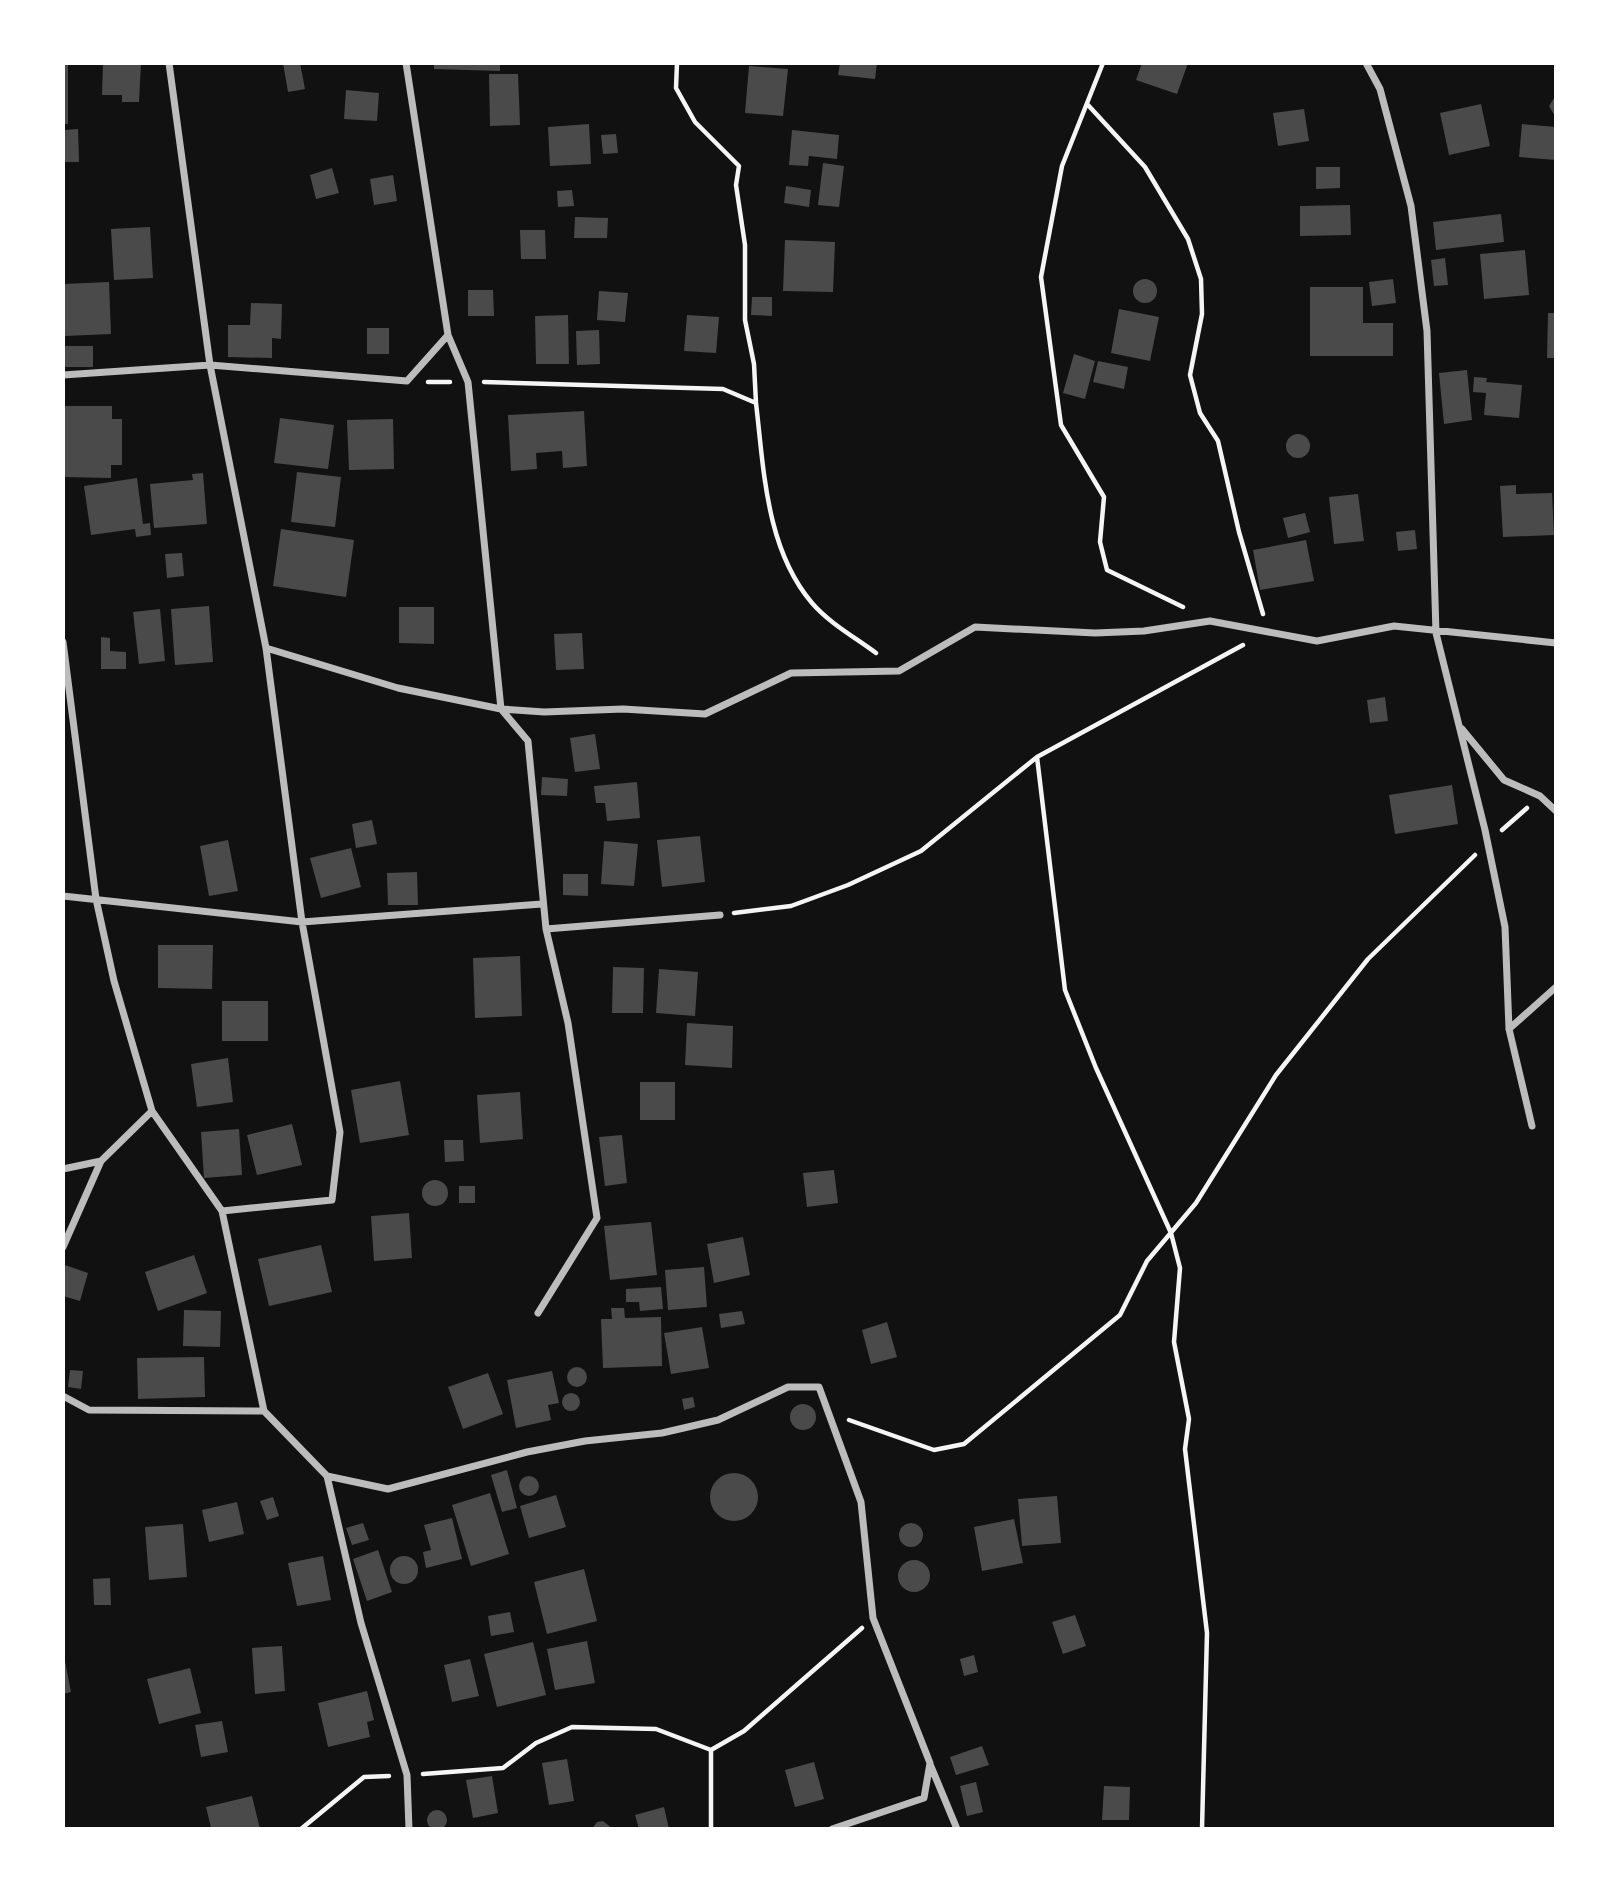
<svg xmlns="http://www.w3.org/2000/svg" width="1619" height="1892" font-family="'Source Sans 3',sans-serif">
<rect width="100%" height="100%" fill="#111"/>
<!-- building -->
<path fill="#4a4a4a" d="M 63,63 L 68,63 L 68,124 L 63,124 Z
M 103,63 L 141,63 L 139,102 L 122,102 L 122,95 L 102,95 Z
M 283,63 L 300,63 L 305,89 L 288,92 Z
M 434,63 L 500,63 L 500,71 L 434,69 Z
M 840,63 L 877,63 L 875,79 L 838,75 Z
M 1142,63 L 1188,63 L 1177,94 L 1136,80 Z
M 749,66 L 788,69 L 783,116 L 745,113 Z
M 489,74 L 518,74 L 520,125 L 490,126 Z
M 346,90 L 379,93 L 377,121 L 344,119 Z
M 1556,95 L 1556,118 L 1549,106 Z
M 1481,104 L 1490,146 L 1449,155 L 1440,113 Z
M 1304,109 L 1309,141 L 1278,146 L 1273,113 Z
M 589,124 L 591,164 L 550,166 L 548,127 Z
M 1522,124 L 1556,127 L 1556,160 L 1519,157 Z
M 78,129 L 79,162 L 63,162 L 63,130 Z
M 792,130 L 839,135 L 837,159 L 809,156 L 808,166 L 789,165 Z
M 616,134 L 618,153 L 603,154 L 601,135 Z
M 823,163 L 844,166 L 839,207 L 818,205 Z
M 1316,167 L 1340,167 L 1340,188 L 1316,189 Z
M 332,168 L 339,193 L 316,199 L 310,175 Z
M 393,175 L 397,201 L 374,205 L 370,179 Z
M 786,186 L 811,190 L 809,207 L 784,203 Z
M 572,190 L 574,206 L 558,207 L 557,191 Z
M 1350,205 L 1351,235 L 1300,236 L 1300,206 Z
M 1501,214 L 1504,242 L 1436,250 L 1433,222 Z
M 575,217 L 608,218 L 607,238 L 574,238 Z
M 150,227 L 153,278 L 114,280 L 111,229 Z
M 520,230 L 545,230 L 546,259 L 521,259 Z
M 785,240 L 835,242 L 833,292 L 783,291 Z
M 1525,250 L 1529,295 L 1484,299 L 1480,254 Z
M 1445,258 L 1448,285 L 1434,286 L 1431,260 Z
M1133 291a12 12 0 1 1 24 0a12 12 0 1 1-24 0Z
M 1393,279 L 1396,303 L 1372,306 L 1369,282 Z
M 109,282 L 111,334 L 65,336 L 63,284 Z
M 1310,287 L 1363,287 L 1363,323 L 1393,323 L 1393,356 L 1310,356 Z
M 468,290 L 493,290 L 494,316 L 468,316 Z
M 599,291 L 628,293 L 625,322 L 597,320 Z
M 752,297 L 772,297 L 772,316 L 751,315 Z
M 251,303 L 282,304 L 281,339 L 272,338 L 272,358 L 228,357 L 228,325 L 250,325 Z
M 1119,309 L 1159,317 L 1150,361 L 1111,353 Z
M 1548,313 L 1556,313 L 1556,358 L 1547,358 Z
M 568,315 L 569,364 L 536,364 L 535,316 Z
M 687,315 L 719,317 L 716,353 L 684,351 Z
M 367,328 L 389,328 L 389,354 L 367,354 Z
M 599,330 L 600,364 L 577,365 L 576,331 Z
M 64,346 L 93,346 L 93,367 L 64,367 Z
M 1074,354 L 1095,361 L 1085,399 L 1063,393 Z
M 1098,361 L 1128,367 L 1124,389 L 1093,382 Z
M 1467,370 L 1472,420 L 1444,424 L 1439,373 Z
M 1474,377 L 1487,378 L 1486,382 L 1522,385 L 1519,418 L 1484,415 L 1486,393 L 1473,392 Z
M 63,406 L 112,406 L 112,419 L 122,419 L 122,465 L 111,465 L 111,478 L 63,477 Z
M 584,411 L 587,466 L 563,468 L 562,451 L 536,453 L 537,469 L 511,471 L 508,415 Z
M 280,418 L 334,425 L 328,469 L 274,463 Z
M 393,419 L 394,469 L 349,470 L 347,420 Z
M1286 446a12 12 0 1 1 24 0a12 12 0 1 1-24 0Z
M 297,472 L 341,477 L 335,527 L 291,522 Z
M 203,473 L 207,524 L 154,528 L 150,484 L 193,480 L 192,474 Z
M 137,478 L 143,524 L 150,523 L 151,535 L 136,537 L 135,529 L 91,535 L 84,486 Z
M 1516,485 L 1516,494 L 1552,493 L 1554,535 L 1503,537 L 1500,486 Z
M 1358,494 L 1364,541 L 1334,544 L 1329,497 Z
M 1305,513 L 1310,532 L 1288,538 L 1283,518 Z
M 281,529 L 354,540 L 346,597 L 273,586 Z
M 1415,530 L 1417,549 L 1398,551 L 1396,532 Z
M 1306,540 L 1314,581 L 1260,590 L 1253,550 Z
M 182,553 L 184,576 L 167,578 L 165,554 Z
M 209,606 L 213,662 L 175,665 L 171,609 Z
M 399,607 L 434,607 L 434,644 L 399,643 Z
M 160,609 L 165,661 L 139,664 L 133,612 Z
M 582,633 L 584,669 L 556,670 L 554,634 Z
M 101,637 L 110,638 L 110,651 L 126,652 L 126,669 L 101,669 Z
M 1385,697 L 1388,721 L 1370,723 L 1367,700 Z
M 595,734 L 600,769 L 575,772 L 570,738 Z
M 542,777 L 568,779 L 567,796 L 541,795 Z
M 637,782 L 640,818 L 607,821 L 605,803 L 596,803 L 594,786 Z
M 1452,785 L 1458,824 L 1395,834 L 1389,795 Z
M 372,820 L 377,844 L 356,848 L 352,824 Z
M 700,836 L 705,882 L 662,887 L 657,840 Z
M 228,840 L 238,891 L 209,896 L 200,846 Z
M 604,841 L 638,844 L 634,886 L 601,884 Z
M 351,848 L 361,887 L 321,898 L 310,858 Z
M 417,872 L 418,905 L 388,905 L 387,873 Z
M 563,874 L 588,874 L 588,896 L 563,895 Z
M 158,945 L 213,945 L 212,989 L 158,988 Z
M 520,956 L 522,1016 L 475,1018 L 473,958 Z
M 613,967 L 644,968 L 643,1013 L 612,1013 Z
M 659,969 L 698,972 L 695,1016 L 656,1013 Z
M 222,1001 L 268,1001 L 268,1041 L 222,1041 Z
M 687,1023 L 733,1026 L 732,1068 L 685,1065 Z
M 228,1058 L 233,1102 L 197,1107 L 191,1064 Z
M 400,1081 L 409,1135 L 360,1143 L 351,1090 Z
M 640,1082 L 675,1082 L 675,1120 L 640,1120 Z
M 520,1092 L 523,1139 L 480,1143 L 477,1095 Z
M 292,1124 L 302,1165 L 257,1175 L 247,1135 Z
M 239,1129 L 242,1175 L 204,1178 L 201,1132 Z
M 622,1135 L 627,1183 L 605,1186 L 599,1137 Z
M 444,1140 L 463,1140 L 464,1161 L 445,1162 Z
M 834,1170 L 838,1203 L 807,1207 L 803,1173 Z
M422 1193a13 13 0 1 1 26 0a13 13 0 1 1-26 0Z
M 459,1186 L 475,1186 L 475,1203 L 459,1203 Z
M 409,1213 L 412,1258 L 374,1261 L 371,1216 Z
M 651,1222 L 657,1275 L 610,1280 L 604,1226 Z
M 743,1237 L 750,1275 L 714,1283 L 707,1244 Z
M 321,1245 L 332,1292 L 269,1306 L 258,1259 Z
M 194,1255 L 207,1293 L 158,1311 L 145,1272 Z
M 65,1265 L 88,1273 L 80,1301 L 63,1296 Z
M 704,1267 L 707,1307 L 668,1310 L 665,1270 Z
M 661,1287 L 663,1309 L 640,1311 L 639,1302 L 626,1302 L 626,1289 Z
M 611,1308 L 624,1308 L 625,1318 L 661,1317 L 662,1366 L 603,1368 L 601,1319 L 612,1319 Z
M 184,1310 L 221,1311 L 220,1347 L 183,1346 Z
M 742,1311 L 745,1324 L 721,1328 L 719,1314 Z
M 887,1322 L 897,1357 L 871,1364 L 862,1330 Z
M 702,1327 L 709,1368 L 671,1374 L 664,1333 Z
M 204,1357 L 205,1397 L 138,1399 L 137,1358 Z
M567 1377a10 10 0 1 1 20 0a10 10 0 1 1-20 0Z
M 70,1370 L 83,1371 L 81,1389 L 68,1387 Z
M 552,1371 L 559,1403 L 548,1405 L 551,1420 L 516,1428 L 507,1380 Z
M 488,1373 L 503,1414 L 463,1429 L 448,1387 Z
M562 1402a9 9 0 1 1 18 0a9 9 0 1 1-18 0Z
M 693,1397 L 695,1407 L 684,1410 L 682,1399 Z
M790 1417a13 13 0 1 1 26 0a13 13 0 1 1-26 0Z
M 507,1470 L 517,1508 L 502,1512 L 491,1475 Z
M710 1497a24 24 0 1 1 48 0a24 24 0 1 1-48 0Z
M519 1486a10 10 0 1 1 20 0a10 10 0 1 1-20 0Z
M 490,1493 L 509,1554 L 471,1566 L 452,1505 Z
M 556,1495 L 566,1527 L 529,1538 L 520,1506 Z
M 1057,1496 L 1061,1543 L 1022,1546 L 1018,1499 Z
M 273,1497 L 279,1516 L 267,1520 L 260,1501 Z
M 237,1502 L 244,1534 L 209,1542 L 202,1510 Z
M 452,1518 L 462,1559 L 426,1568 L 423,1552 L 431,1550 L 424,1525 Z
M 1014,1519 L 1023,1563 L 982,1571 L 974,1527 Z
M 363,1523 L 369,1540 L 352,1545 L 346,1528 Z
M899 1535a12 12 0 1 1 24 0a12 12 0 1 1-24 0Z
M 183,1524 L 187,1577 L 149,1580 L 145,1527 Z
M 378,1550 L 392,1592 L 367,1601 L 353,1559 Z
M 323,1556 L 331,1600 L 297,1606 L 288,1563 Z
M390 1570a14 14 0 1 1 28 0a14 14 0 1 1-28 0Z
M898 1576a16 16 0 1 1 32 0a16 16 0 1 1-32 0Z
M 584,1569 L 597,1621 L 547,1634 L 534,1582 Z
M 110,1578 L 111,1605 L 94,1605 L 93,1579 Z
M 510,1612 L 514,1632 L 491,1636 L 488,1616 Z
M 1075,1615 L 1086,1646 L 1063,1654 L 1052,1622 Z
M 587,1641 L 595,1683 L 555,1690 L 547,1649 Z
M 533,1642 L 546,1695 L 497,1707 L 484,1654 Z
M 282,1646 L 285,1691 L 255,1694 L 252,1648 Z
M 63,1651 L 71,1692 L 63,1694 Z
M 974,1655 L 978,1672 L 964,1676 L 960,1659 Z
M 470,1659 L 479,1696 L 452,1702 L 444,1665 Z
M 190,1668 L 201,1713 L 159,1724 L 147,1679 Z
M 367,1691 L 374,1720 L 367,1722 L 370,1737 L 328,1747 L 318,1703 Z
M 222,1721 L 228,1752 L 201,1757 L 195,1725 Z
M 982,1746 L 989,1765 L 956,1775 L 950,1757 Z
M 567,1759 L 574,1801 L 549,1805 L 542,1763 Z
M 814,1762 L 824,1799 L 795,1807 L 785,1770 Z
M 492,1776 L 498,1813 L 473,1818 L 466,1780 Z
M 976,1782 L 983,1812 L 967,1816 L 960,1786 Z
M 1104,1786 L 1130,1787 L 1129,1820 L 1102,1820 Z
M 252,1796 L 260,1829 L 211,1828 L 206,1807 Z
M 664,1807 L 669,1829 L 639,1829 L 635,1815 Z
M427 1820a10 10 0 1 1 20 0a10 10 0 1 1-20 0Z
M 603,1821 L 613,1829 L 592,1829 L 597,1822 Z"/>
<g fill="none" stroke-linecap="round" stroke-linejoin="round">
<!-- path -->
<path stroke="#f5f5f5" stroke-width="4.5" d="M 677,63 L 676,88 L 695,122 L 739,166 L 736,185 L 745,245 L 745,320 L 754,364 L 756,403
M 1103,63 L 1062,166 L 1041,277 L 1061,425 L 1104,497 L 1100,542 L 1107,570 L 1183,607
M 1088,105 L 1145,167 L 1188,239 L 1201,279 L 1202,314 L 1190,375 L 1200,413 L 1218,441 L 1239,532 L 1263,614
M 428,382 L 450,382
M 484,382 L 723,389 L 756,403 C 764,471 766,549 812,603 C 829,623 856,638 876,653
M 1037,757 L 1065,990 L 1096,1068 L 1171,1233 L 1180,1268 L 1174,1342 L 1189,1419 L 1185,1449 L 1207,1633 L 1202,1829
M 1502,830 L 1527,808
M 734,913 L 791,906 L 848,885 L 921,851 L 1037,757 L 1243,645
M 849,1420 L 934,1450 L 964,1444 L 1120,1315 L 1147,1261 L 1196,1203 L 1276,1075 L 1368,959 L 1475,855
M 711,1750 L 711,1829
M 423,1774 L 503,1768 L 536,1743 L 572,1727 L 656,1729 L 711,1750 L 744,1731 L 862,1628
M 301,1829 L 364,1777 L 389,1776"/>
<!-- minor -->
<path stroke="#bcbcbc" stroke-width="7" d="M 169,63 L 210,365 L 266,648 L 302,922 L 340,1132 L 332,1200 L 222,1211
M 1366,63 L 1380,89 L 1411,206 L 1427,331 L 1436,633 L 1485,830 L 1505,927 L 1509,1029 L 1532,1126
M 448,335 L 468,382 L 501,709 L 544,712 L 623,709 L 705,714 L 791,673 L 899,671 L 975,627 L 1095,633 L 1144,631 L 1210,621 L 1317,641 L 1394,626 L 1556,643
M 63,375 L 210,365 L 407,381 L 448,335 L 406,63
M 63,642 L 96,899 L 114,981 L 152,1111 L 222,1211 L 264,1411 L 327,1476 L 361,1623 L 407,1775 L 409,1829
M 266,648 L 398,688 L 501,709 L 528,741 L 546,929 L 568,1023 L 597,1218 L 538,1313
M 1462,729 L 1504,780 L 1540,796 L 1556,811
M 63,896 L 302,922 L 542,904
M 546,929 L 720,915
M 1509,1029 L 1556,987
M 63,1169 L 101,1161 L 152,1111
M 63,1247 L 101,1161
M 63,1396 L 89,1410 L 264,1411
M 327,1476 L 388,1489 L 527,1452 L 585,1441 L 662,1433 L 718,1420 L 788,1387 L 819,1387 L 861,1502 L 873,1618 L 930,1763 L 924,1798 L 832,1829
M 930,1764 L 957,1829"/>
</g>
<!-- border -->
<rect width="1619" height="1892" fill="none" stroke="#ffffff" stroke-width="130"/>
</svg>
